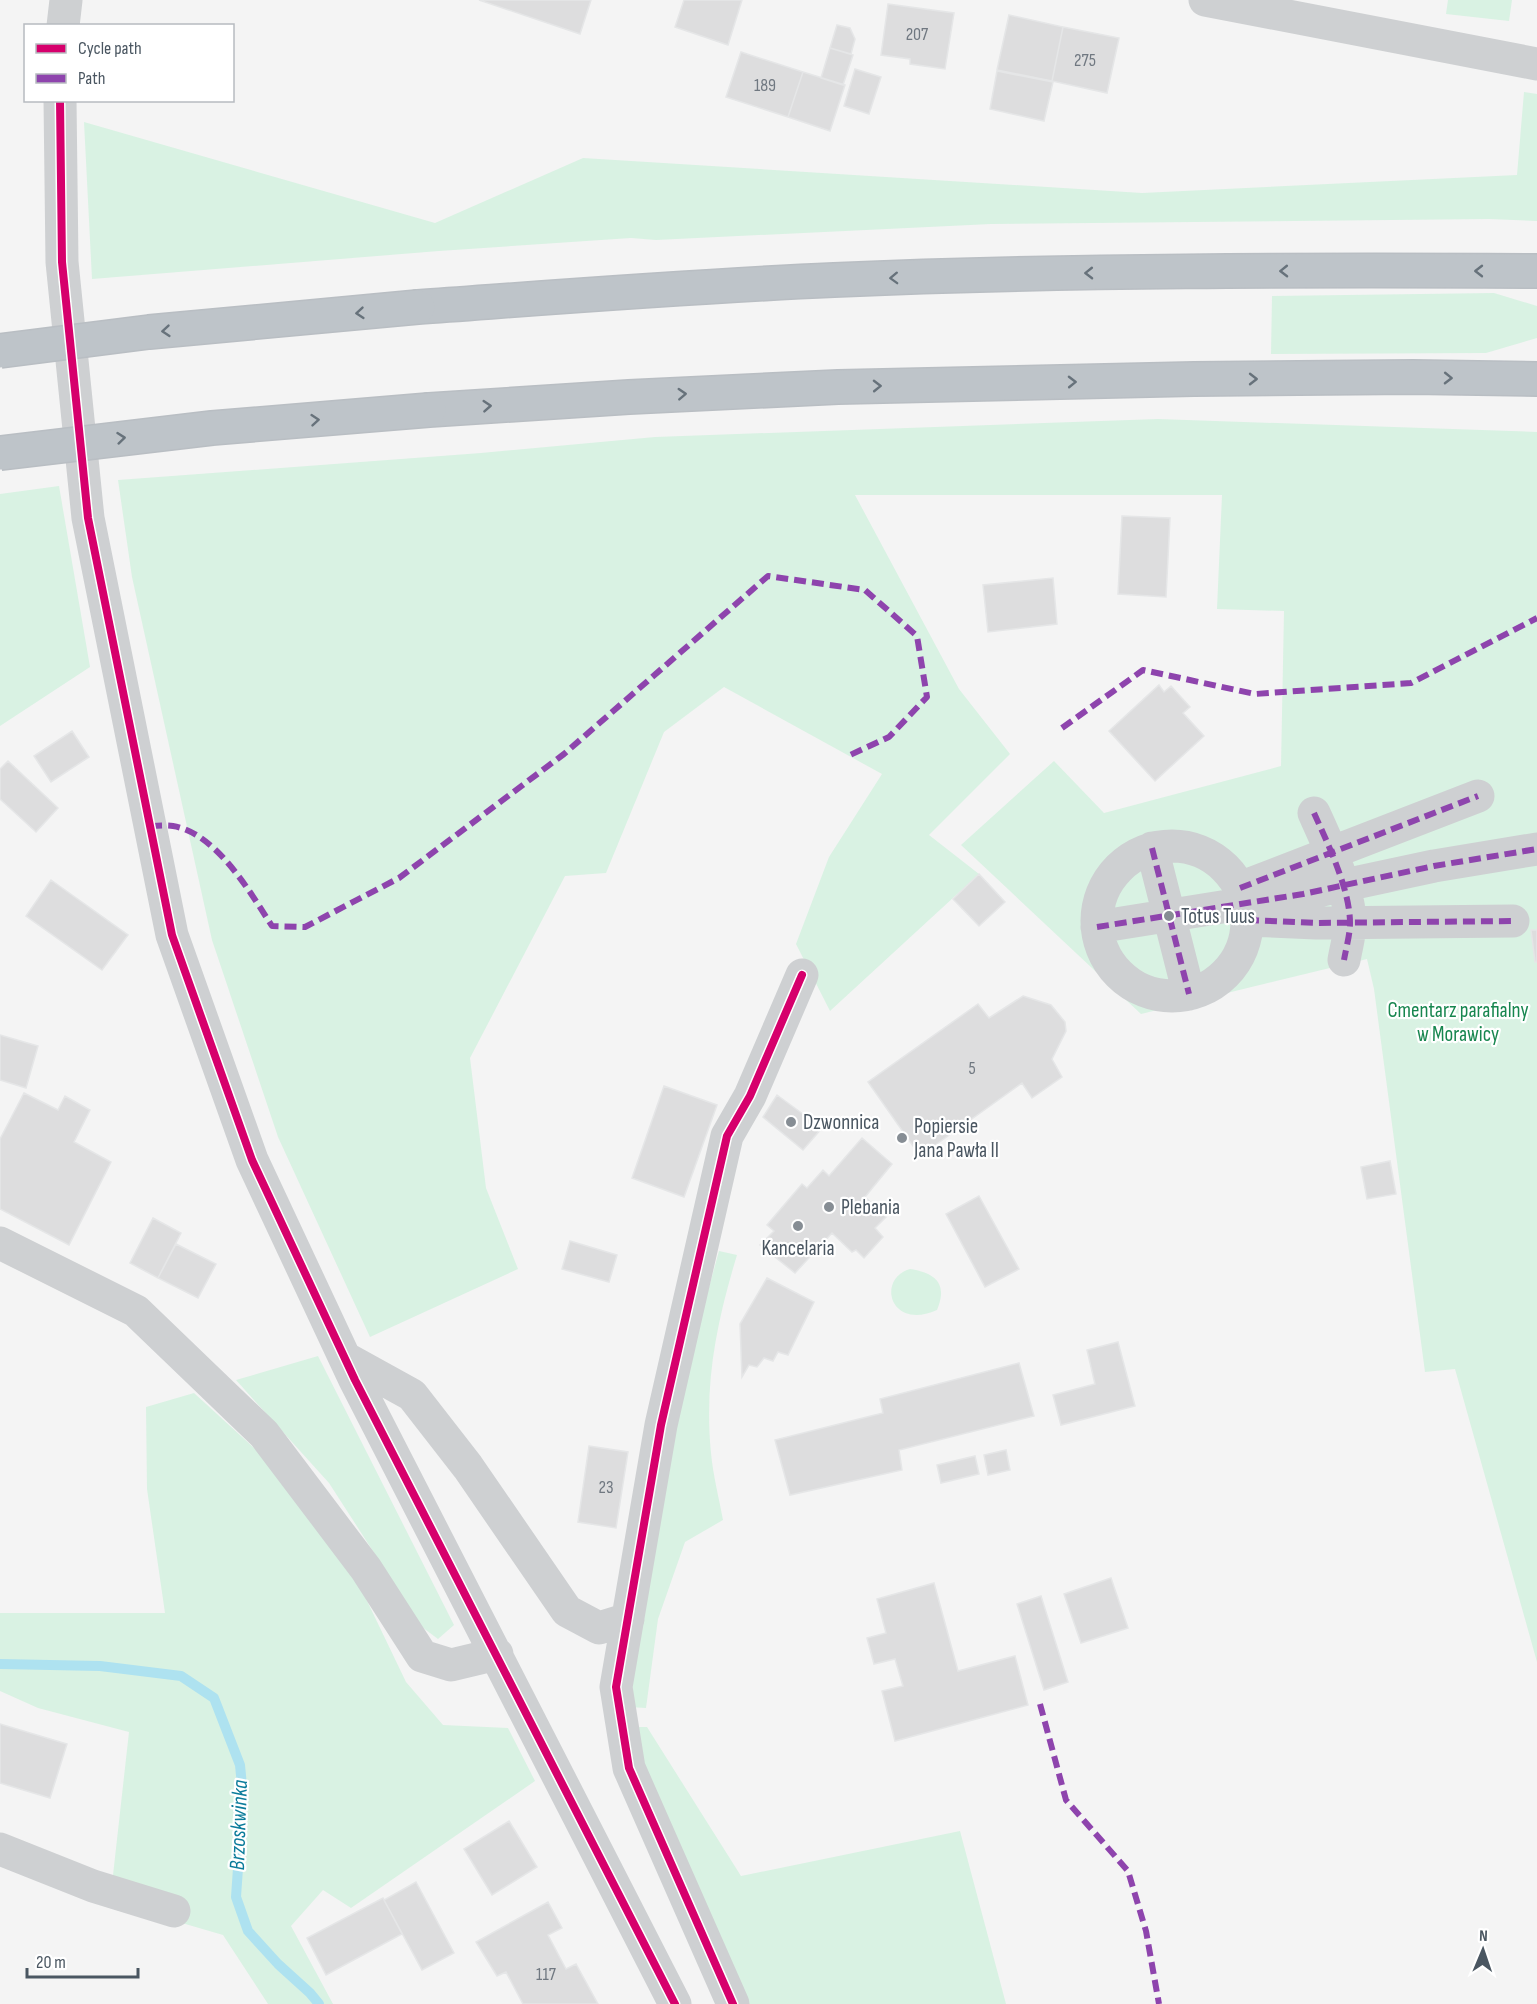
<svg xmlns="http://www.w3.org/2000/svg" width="1537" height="2004" font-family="'Sofia Sans Condensed',sans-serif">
<rect width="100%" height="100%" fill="#f4f4f4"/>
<!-- green -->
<path fill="#d9f2e3" d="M 1448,0 L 1512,0 L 1509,21 L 1446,14 Z
M 1524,92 L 1537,94 L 1537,221 L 1489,219 L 991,224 L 656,240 L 631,238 L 439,251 L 92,279 L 84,122 L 435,223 L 583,158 L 1142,193 L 1517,175 Z
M 1494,293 L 1537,306 L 1537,338 L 1486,353 L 1271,354 L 1272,296 Z
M 1158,419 L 1537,432 L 1537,1662 L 1455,1369 L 1425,1372 L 1374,989 L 1367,959 L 1141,1014 L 961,845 L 1054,761 L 1104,813 L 1281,766 L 1284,611 L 1217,609 L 1222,495 L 855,495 L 959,689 L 1010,754 L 929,835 L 979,874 L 830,1011 L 796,944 L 829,857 L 882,774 L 724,687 L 664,732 L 606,873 L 565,876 L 470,1058 L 486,1188 L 518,1269 L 370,1337 L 278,1137 L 212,940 L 132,577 L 118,480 L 481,453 L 655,437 Z
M 59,486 L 90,667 L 0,726 L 0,494 Z
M 719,1251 L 737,1255 C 717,1321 704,1382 711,1453 C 713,1475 719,1498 723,1520 L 685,1542 L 658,1619 L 646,1708 L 628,1707 L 682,1385 Z
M 910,1269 C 936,1273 948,1284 937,1310 C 890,1331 876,1279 910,1269 Z
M 318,1356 L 454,1625 L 438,1639 L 422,1627 L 329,1483 L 236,1380 Z
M 194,1393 L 264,1457 L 357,1580 L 406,1682 L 443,1725 L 508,1728 L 535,1781 L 351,1908 L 323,1890 L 291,1926 L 333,2004 L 268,2004 L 223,1935 L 110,1902 L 129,1732 L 38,1708 L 0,1691 L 0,1613 L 165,1613 L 147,1489 L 146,1407 Z
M 636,1727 L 647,1727 L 741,1876 L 960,1831 L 1006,2004 L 742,2004 L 643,1775 Z"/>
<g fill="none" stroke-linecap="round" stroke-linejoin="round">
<!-- stream -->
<path stroke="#aee2f0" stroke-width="10" d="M 0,1664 L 100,1666 L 181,1676 L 214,1698 L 240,1765 L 243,1796 L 236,1897 L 248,1931 L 278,1964 L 310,1993 L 319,2004"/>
</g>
<!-- building -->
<path fill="#ddddde" stroke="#e5e6e7" stroke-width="1.5" d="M 479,0 L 591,0 L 580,34 Z
M 684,0 L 742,0 L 728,45 L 675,27 Z
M 888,4 L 954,13 L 945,69 L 910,64 L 910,59 L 881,55 Z
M 1009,15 L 1063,27 L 1052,81 L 997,70 Z
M 837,25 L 850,28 L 855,39 L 851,54 L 830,48 Z
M 1063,27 L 1119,38 L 1107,93 L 1052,81 Z
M 830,48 L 853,55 L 843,85 L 821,78 Z
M 741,52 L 803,72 L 788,117 L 726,97 Z
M 855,69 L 881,77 L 869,114 L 844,106 Z
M 997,71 L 1053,82 L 1044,121 L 990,109 Z
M 803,72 L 845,85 L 830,131 L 788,117 Z
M 1122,516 L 1170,518 L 1166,597 L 1118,594 Z
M 1053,578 L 1057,624 L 988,632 L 983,585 Z
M 1159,685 L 1164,692 L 1171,686 L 1190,707 L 1183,713 L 1204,736 L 1155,781 L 1109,731 Z
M 72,731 L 89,757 L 51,782 L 34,756 Z
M 8,761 L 58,808 L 36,832 L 0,799 L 0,769 Z
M 979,874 L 1005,902 L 979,926 L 953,899 Z
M 51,880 L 128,935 L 102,970 L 26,916 Z
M 1531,930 L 1537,930 L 1537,962 L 1535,962 Z
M 1023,996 L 1051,1005 L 1065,1022 L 1066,1031 L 1052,1059 L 1062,1077 L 1032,1098 L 1022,1083 L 920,1156 L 868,1082 L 978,1004 L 989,1018 Z
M 0,1035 L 38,1046 L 26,1088 L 0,1080 Z
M 664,1086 L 717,1105 L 684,1197 L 632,1178 Z
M 24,1093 L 58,1110 L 65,1096 L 90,1110 L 74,1142 L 111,1162 L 69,1245 L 0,1209 L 0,1139 Z
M 777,1095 L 822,1128 L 803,1150 L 763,1117 Z
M 862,1138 L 892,1164 L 865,1197 L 886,1217 L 875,1228 L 883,1237 L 864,1258 L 856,1250 L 852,1252 L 832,1233 L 795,1273 L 760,1245 L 774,1231 L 767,1225 L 802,1184 L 807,1188 L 823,1170 L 829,1176 Z
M 1390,1161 L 1396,1194 L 1367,1199 L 1361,1167 Z
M 979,1196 L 1019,1269 L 985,1287 L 946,1214 Z
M 153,1218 L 181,1233 L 158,1278 L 130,1263 Z
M 570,1241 L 617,1255 L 609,1282 L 562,1269 Z
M 176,1244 L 216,1264 L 198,1298 L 158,1278 Z
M 767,1278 L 814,1302 L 788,1355 L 778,1352 L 773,1361 L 764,1358 L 757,1367 L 749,1365 L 742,1377 L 740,1324 Z
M 1118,1342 L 1135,1406 L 1061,1425 L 1053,1395 L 1095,1384 L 1087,1350 Z
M 1019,1363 L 1034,1416 L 899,1450 L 902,1470 L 790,1495 L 775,1440 L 883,1413 L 880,1399 Z
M 589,1446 L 628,1452 L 616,1528 L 578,1522 Z
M 1006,1450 L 1010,1470 L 988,1475 L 984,1455 Z
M 975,1456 L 979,1474 L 941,1483 L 937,1465 Z
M 1111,1578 L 1128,1628 L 1081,1643 L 1064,1594 Z
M 934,1583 L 958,1671 L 1015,1656 L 1028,1705 L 895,1741 L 882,1691 L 903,1686 L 895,1659 L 874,1664 L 867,1638 L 886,1633 L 877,1599 Z
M 1041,1596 L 1068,1682 L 1044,1690 L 1017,1604 Z
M 0,1724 L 67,1744 L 50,1798 L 0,1783 Z
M 509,1821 L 537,1867 L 492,1895 L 464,1849 Z
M 416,1882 L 454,1953 L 422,1970 L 384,1900 Z
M 383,1898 L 402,1934 L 326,1975 L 307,1938 Z
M 548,1902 L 562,1928 L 548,1935 L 566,1969 L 576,1964 L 598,2004 L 523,2004 L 506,1972 L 497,1976 L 476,1942 Z"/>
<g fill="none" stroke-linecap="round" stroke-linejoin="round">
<defs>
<path id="highway" d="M 418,307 C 557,297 695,286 834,280 C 1068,270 1303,270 1537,271
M 429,410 L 629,397 L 838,387 L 1194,379 L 1413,377 L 1537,379"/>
</defs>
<!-- highway casing -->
<use href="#highway" stroke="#b9bec3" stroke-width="36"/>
<!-- minor -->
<path stroke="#ced0d2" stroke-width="33" d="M 1205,0 L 1537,64
M 63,26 L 66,0
M 60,100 L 62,262 L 88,518 L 172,935 L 252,1160 L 355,1380 L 675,2004
M 1314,813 C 1328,844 1350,890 1350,923 C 1350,935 1346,948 1344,960
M1097 921a75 75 0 1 1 150 0a75 75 0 1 1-150 0Z
M 1152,848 L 1189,994
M 1240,888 L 1478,796
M 1247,920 L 1316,923 L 1513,921
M 1097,927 L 1303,894 L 1434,866 L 1537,849
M 0,1243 L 136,1311 L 264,1434 L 366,1569 L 422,1656 L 451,1665 L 497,1654
M 345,1358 L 412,1395 L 468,1467 L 567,1611 L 599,1628 L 628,1619
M 0,1849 L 93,1886 L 174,1911
M 733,2004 L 629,1768 L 616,1687 L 661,1425 L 727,1136 L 750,1096 L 802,975"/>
<!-- highway -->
<use href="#highway" stroke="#bec4c9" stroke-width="33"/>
<defs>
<path id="highway-bridge" d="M 0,351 L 149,332 L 418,307
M 0,453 L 212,428 L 429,410"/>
</defs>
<!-- highway-bridge casing -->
<use href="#highway-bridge" stroke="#b9bec3" stroke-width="36" stroke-linecap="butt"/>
<!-- highway-bridge -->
<use href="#highway-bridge" stroke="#bec4c9" stroke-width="33"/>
<!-- quiet -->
<path stroke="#8e44ad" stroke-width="6" stroke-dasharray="12 6" stroke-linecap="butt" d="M 1062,728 L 1143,670 L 1255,694 L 1411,683 L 1537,618
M 1314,813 C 1328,844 1350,890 1350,923 C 1350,935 1346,948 1344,960
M 150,826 C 157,826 166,825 173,826 C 216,833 250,892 272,926 L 305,927 L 399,878 L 564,754 L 768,576 L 865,590 L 917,636 L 927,697 L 889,737 L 848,756
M 1152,848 L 1189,994
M 1240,888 L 1478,796
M 1247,920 L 1316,923 L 1513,921
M 1097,927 L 1303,894 L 1434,866 L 1537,849
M 1040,1704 L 1066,1800 L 1128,1871 L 1146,1931 L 1159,2004"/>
<defs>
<path id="cycleway" d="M 60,100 L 62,262 L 88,518 L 172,935 L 252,1160 L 355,1380 L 675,2004
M 733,2004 L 629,1768 L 616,1687 L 661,1425 L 727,1136 L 750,1096 L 802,975"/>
</defs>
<!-- cycleway casing -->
<use href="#cycleway" stroke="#fff" stroke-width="11"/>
<!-- cycleway -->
<use href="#cycleway" stroke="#d6006c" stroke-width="8"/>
</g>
<!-- one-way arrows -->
<defs><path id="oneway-chevron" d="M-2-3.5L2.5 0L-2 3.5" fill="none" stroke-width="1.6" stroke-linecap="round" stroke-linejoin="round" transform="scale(1.5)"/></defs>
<g stroke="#67727b">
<use href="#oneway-chevron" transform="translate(1284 271) rotate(179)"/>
<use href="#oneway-chevron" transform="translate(1479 271) rotate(-180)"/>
<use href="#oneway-chevron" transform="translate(1089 273) rotate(179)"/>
<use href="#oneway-chevron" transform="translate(894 278) rotate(178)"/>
<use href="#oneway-chevron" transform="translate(360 313) rotate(175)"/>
<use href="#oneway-chevron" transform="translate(166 331) rotate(175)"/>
<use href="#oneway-chevron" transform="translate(1448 378) rotate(1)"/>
<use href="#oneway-chevron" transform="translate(1253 379)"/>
<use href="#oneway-chevron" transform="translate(1072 382) rotate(-1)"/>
<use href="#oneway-chevron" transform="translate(877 386) rotate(-1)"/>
<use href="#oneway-chevron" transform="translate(682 394) rotate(-3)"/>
<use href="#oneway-chevron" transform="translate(487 406) rotate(-4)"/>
<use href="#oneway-chevron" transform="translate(315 420) rotate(-5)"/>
<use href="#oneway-chevron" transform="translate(121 438) rotate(-6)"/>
</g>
<!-- markers -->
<g fill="#868d94" stroke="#fff" stroke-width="2">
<circle cx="1169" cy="916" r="6"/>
<circle cx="791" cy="1122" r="6"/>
<circle cx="902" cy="1138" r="6"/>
<circle cx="829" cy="1207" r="6"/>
<circle cx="798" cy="1226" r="6"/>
</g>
<g text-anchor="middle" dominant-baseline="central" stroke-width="4.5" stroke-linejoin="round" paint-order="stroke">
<!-- number labels -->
<g font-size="18" fill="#707881">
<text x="917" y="34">207</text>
<text x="1085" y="60">275</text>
<text x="765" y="85">189</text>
<text x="972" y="1068">5</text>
<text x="606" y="1487">23</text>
<text x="546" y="1974">117</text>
</g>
<!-- poi labels -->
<g font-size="21" fill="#4a5661" stroke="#fff" text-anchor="start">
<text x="1181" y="916">Totus Tuus</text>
<text x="803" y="1122">Dzwonnica</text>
<text x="914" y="1126">Popiersie<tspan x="914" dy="24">Jana Pawła II</tspan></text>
<text x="841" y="1207">Plebania</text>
<text x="798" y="1248" text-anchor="middle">Kancelaria</text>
</g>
<!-- park labels -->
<g font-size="21" fill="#17864f" stroke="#fff">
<text x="1458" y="1010">Cmentarz parafialny<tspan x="1458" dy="24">w Morawicy</tspan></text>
</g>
<!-- water labels -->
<g font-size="22" font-style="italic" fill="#0c7c9b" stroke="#fff">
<text transform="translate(239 1825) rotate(-88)">Brzoskwinka</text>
</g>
</g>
<!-- legend -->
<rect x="24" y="24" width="210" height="78" fill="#ffffff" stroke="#b7bbc0" stroke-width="1.5"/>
<rect x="36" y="44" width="30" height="9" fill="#d6006c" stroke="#b7bbc0" stroke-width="1.5"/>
<text x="78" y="54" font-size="18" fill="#4a5661">Cycle path</text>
<rect x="36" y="74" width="30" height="9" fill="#8e44ad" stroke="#b7bbc0" stroke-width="1.5"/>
<text x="78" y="84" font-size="18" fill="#4a5661">Path</text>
<!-- north arrow -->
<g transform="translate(1483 1950) rotate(2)" stroke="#ffffff" stroke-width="4.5" paint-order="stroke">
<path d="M0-4.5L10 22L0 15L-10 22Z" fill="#4a5661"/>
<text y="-9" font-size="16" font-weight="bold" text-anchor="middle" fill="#4a5661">N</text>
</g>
<!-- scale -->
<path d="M27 1968v9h111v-9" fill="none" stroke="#4a5661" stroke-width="3"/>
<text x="36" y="1968" font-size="18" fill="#4a5661" stroke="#ffffff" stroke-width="4.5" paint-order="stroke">20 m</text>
</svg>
